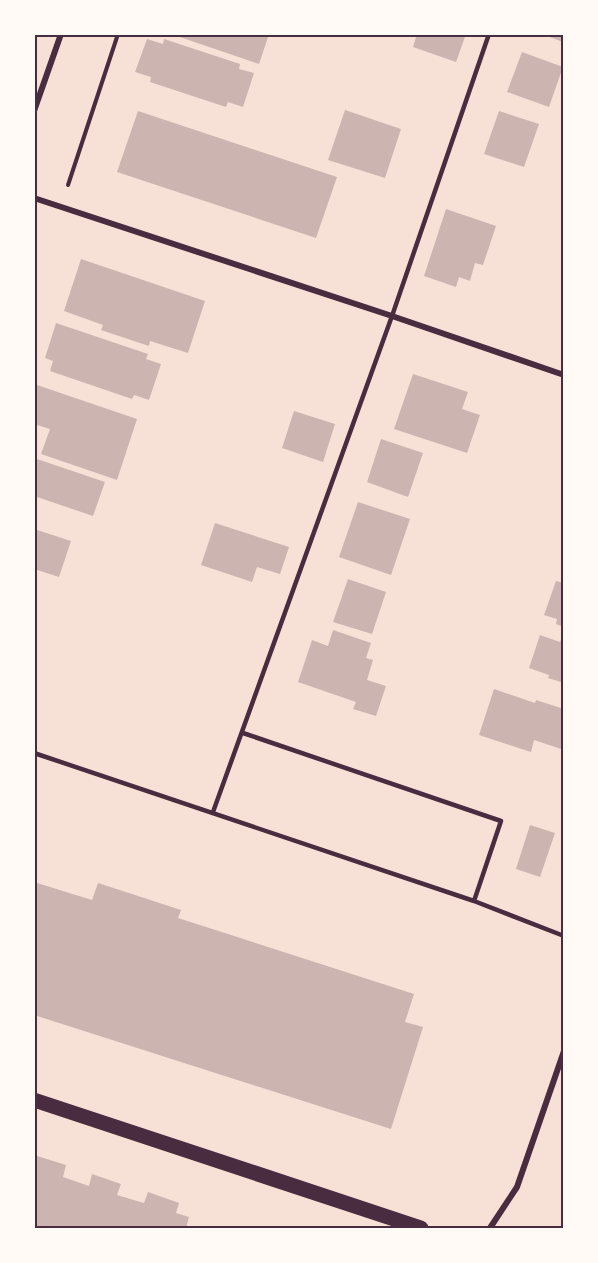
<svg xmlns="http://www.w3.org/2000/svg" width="598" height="1263" font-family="'Roboto Condensed',sans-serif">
<rect width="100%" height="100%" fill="#f7e1d7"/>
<!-- building -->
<path fill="#ccb4b1" d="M 171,34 L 269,34 L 259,64 Z
M 417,34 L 466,34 L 456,62 L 413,47 Z
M 542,34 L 564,34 L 564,40 L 563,42 Z
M 147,39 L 163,44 L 164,39 L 240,64 L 239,69 L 254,73 L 243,107 L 228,102 L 226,107 L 150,82 L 151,77 L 135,72 Z
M 522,52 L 563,67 L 549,107 L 507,92 Z
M 345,110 L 401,129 L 385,178 L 328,160 Z
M 138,111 L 337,177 L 316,238 L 117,172 Z
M 499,111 L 539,124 L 524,167 L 484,154 Z
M 446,209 L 496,226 L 483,265 L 475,263 L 470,281 L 459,277 L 456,287 L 424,276 Z
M 81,259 L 205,301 L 188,353 L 150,341 L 149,346 L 101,330 L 103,325 L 64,311 Z
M 56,323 L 148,354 L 146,359 L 161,364 L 149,400 L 134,395 L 132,399 L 50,371 L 53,361 L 45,358 Z
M 413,374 L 468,392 L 462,409 L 480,415 L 467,453 L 394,429 Z
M 37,385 L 137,419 L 117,480 L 41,454 L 50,429 L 34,424 L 34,394 Z
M 294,411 L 335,424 L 323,462 L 282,448 Z
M 381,439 L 423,453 L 408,497 L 367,482 Z
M 34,458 L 105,482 L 93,516 L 34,496 Z
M 358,502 L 410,519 L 391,575 L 339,557 Z
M 215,523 L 289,547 L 280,574 L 257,567 L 252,582 L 201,565 Z
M 34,529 L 71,541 L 59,577 L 34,569 Z
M 348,579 L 386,592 L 372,634 L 333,622 Z
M 556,581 L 564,583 L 564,627 L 556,624 L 557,619 L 544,615 Z
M 333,630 L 371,643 L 366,658 L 373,660 L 367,680 L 386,686 L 376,716 L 353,709 L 356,702 L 298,682 L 312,640 L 328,646 Z
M 540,635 L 560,642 L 561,639 L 564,640 L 564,683 L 548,678 L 549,675 L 529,668 Z
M 494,689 L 535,703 L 536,700 L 564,709 L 564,750 L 534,740 L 531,752 L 479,735 Z
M 530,825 L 555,833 L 540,877 L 516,869 Z
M 34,882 L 92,900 L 98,883 L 181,910 L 178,918 L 414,994 L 405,1022 L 423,1027 L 391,1129 L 34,1015 Z
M 34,1155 L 66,1165 L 63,1177 L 89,1186 L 92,1174 L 121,1184 L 117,1195 L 144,1203 L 148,1192 L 179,1203 L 176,1213 L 189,1217 L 186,1228 L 34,1228 Z"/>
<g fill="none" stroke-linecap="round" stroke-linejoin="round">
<!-- path -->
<path stroke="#4a2c40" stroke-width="4" d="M 68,185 L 118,34"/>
<!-- service -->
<path stroke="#4a2c40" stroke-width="4.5" d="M 243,733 L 501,821 L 474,901
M 34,753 L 474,901 L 564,936
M 213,812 L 392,316 L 489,34"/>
<!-- minor -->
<path stroke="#4a2c40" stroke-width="6" d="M 34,111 L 61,34
M 34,198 L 392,316 L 564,375
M 490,1228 L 517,1187 L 564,1051"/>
<!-- primary -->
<path stroke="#4a2c40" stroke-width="15" d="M 34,1100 L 421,1228"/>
</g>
<!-- border -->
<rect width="598" height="1263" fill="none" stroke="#fffaf5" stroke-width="72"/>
<rect x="36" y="36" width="526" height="1191" fill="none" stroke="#4a2c40" stroke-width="2"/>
</svg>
